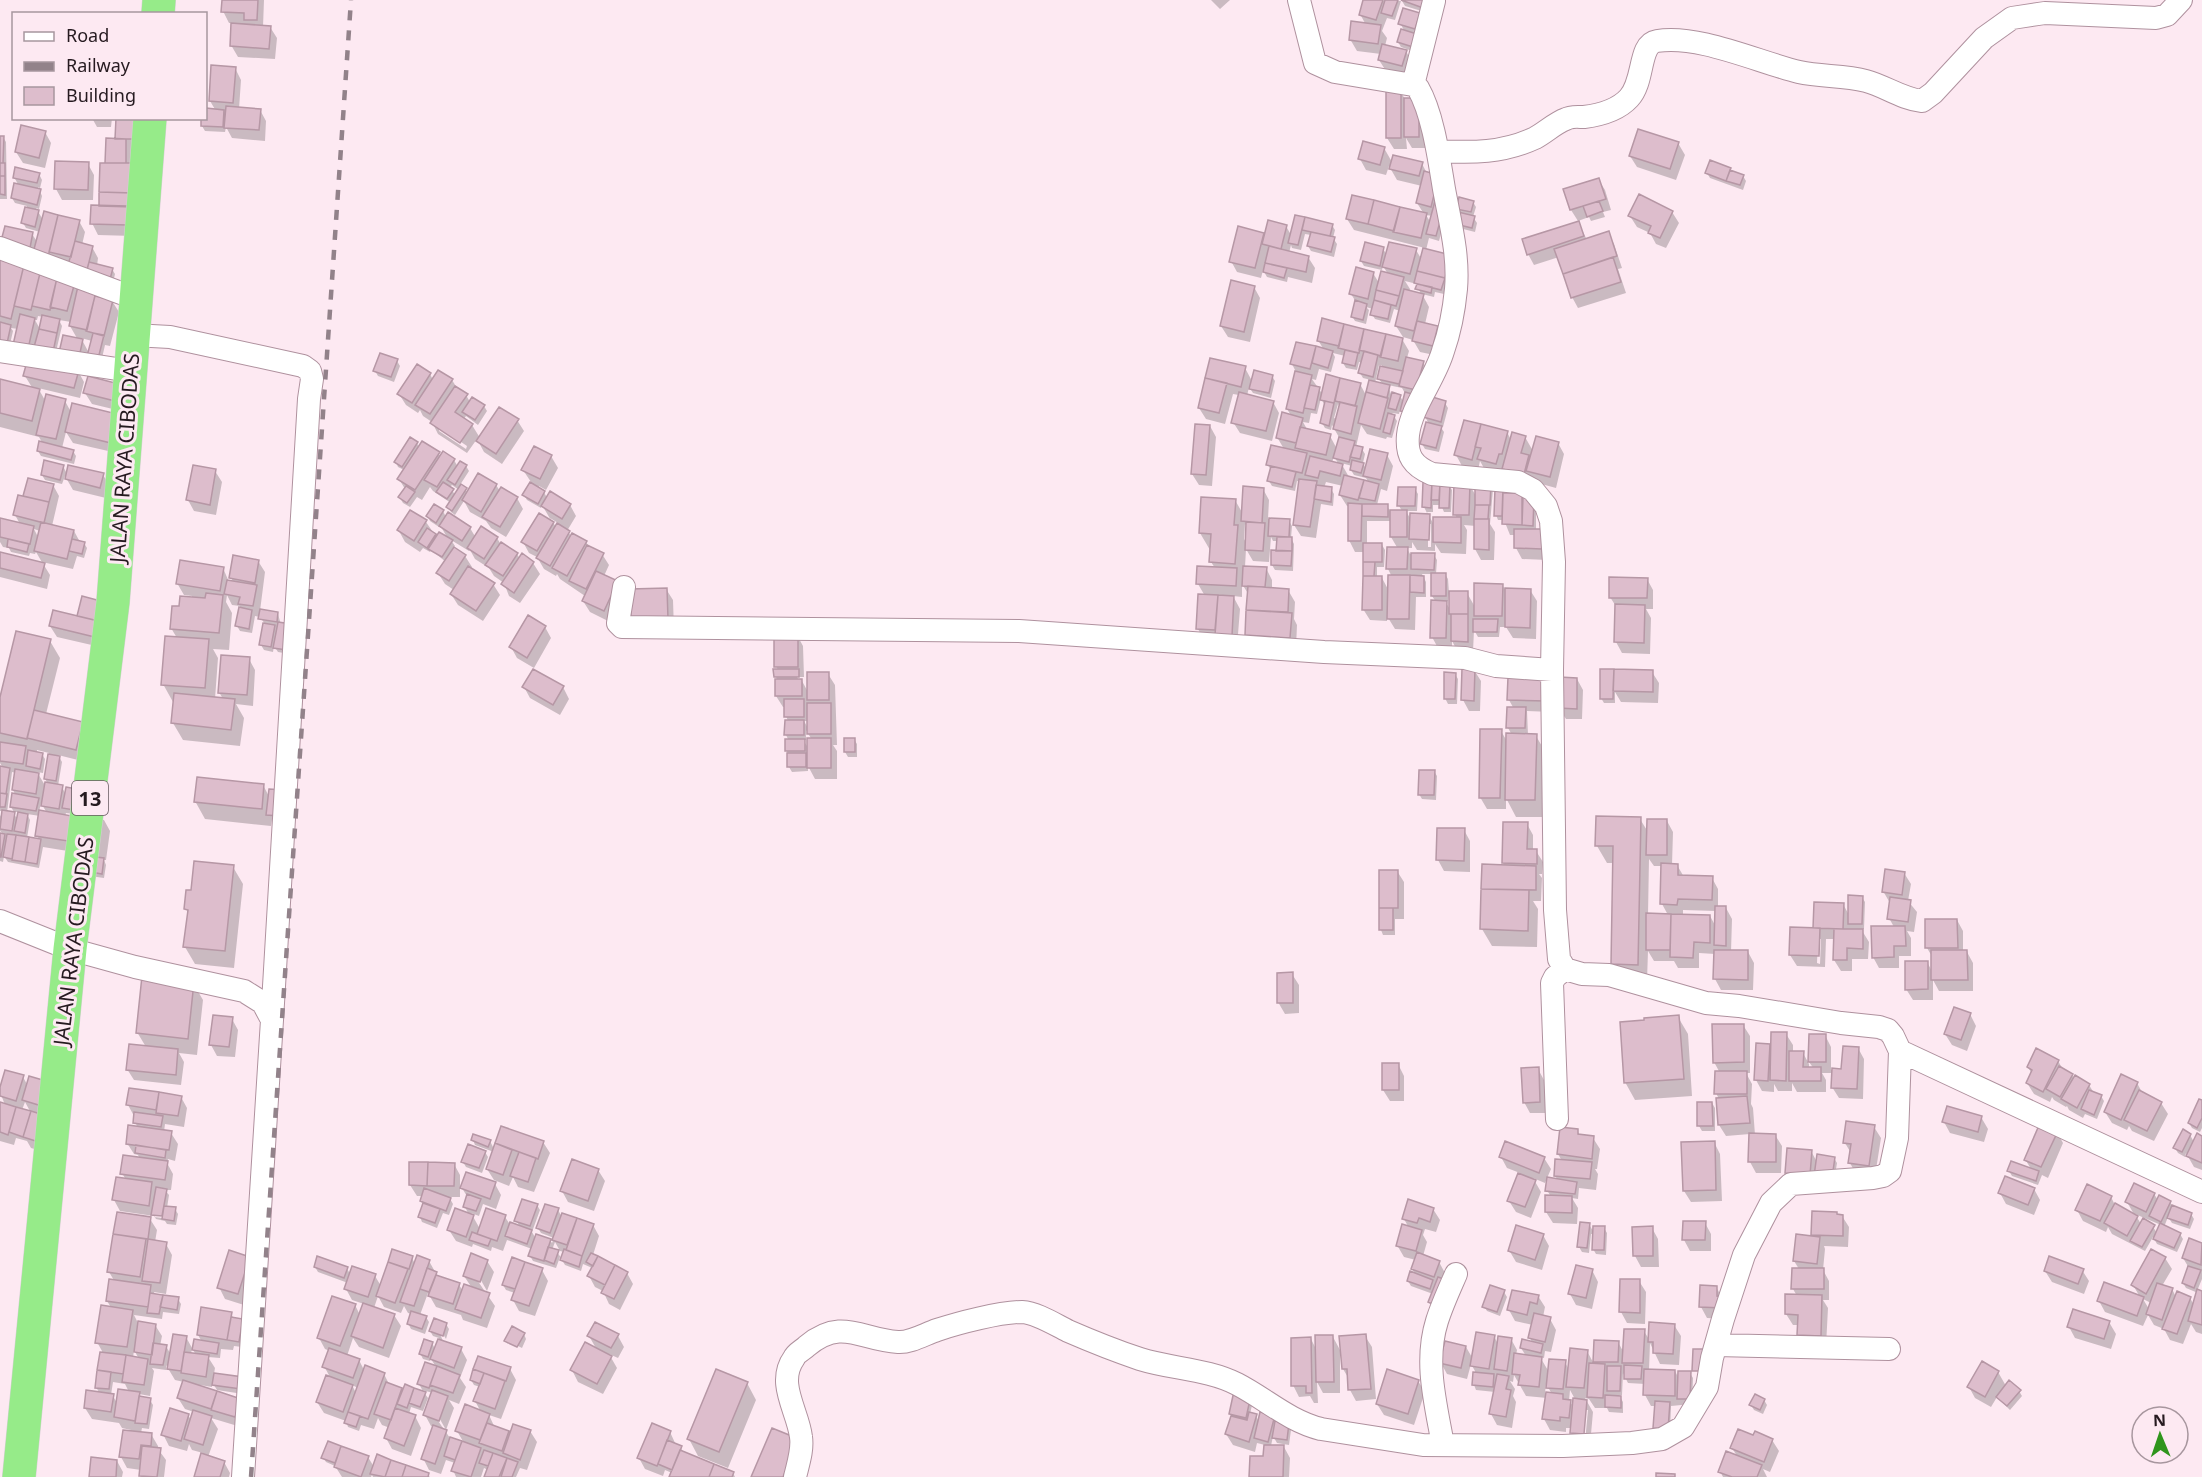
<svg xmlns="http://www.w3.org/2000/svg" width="2202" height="1477" font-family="'Noto Sans',sans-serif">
<rect width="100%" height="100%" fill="#fde9f2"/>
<!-- shadow -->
<path fill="#0003" fill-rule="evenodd" d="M 223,0 L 264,0 L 263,27 L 270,27 L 277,38 L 275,59 L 238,57 L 231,45 L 233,23 L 229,23 L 223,11 Z
M 1211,0 L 1230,0 L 1220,9 Z
M 1365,0 L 1401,1 L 1395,20 L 1387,18 L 1382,31 L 1387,38 L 1385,46 L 1406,51 L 1412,63 L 1408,77 L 1386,71 L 1379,60 L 1381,54 L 1357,51 L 1350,39 L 1366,25 L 1360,14 Z
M 1441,0 L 1428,13 L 1405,6 L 1402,1 Z
M 1419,14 L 1417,33 L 1414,32 L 1419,41 L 1415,52 L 1401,47 L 1398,42 L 1405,32 L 1400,23 Z
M 235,68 L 241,80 L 239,109 L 260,110 L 266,121 L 265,141 L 232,138 L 226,127 L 225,132 L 205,131 L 202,126 L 206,118 L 206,110 L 216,111 L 210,101 Z
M 1400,91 L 1405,99 L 1425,110 L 1425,148 L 1412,148 L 1406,138 L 1407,149 L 1394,149 L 1387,138 Z
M 92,118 L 112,118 L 111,127 L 97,127 Z
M 139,118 L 133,236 L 98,235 L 92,223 L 100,207 L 107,164 L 117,140 Z
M 45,132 L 51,143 L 45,168 L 23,163 L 16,152 Z
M 0,137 L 3,137 L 6,142 L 7,199 L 0,199 Z
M 1678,143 L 1685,155 L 1676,180 L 1637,167 L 1630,156 Z
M 1384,148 L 1392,162 L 1422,164 L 1447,210 L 1439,241 L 1429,238 L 1426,250 L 1450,256 L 1444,294 L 1435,292 L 1434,297 L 1422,294 L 1429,307 L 1425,324 L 1437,328 L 1444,339 L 1439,356 L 1420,352 L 1413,340 L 1403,337 L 1396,326 L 1400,311 L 1394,309 L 1390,323 L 1375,319 L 1372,314 L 1373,309 L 1366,307 L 1369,310 L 1366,324 L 1355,321 L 1352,316 L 1356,302 L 1351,294 L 1373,273 L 1379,283 L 1388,274 L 1383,266 L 1382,270 L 1364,266 L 1361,261 L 1383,249 L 1387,255 L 1416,250 L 1422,260 L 1425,248 L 1354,230 L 1347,219 L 1424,214 L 1417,203 L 1422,186 L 1397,180 L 1389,166 L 1386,175 L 1366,170 L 1360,159 ZM 1426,215 L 1433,216 L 1431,223 ZM 1405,281 L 1417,284 L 1421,295 L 1409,292 L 1410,289 Z
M 88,164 L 94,175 L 93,200 L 62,200 L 56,189 Z
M 1730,169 L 1732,172 L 1743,176 L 1746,181 L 1743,190 L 1710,178 L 1707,173 Z
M 39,174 L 42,180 L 40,188 L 38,187 L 42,196 L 39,209 L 36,208 L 43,220 L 79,221 L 85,232 L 82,245 L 92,247 L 98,258 L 97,266 L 112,269 L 115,274 L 112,287 L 9,252 L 32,234 L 38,243 L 40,232 L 26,228 L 23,223 L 27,206 L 15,203 L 12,198 L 19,186 L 14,177 Z
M 1598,179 L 1605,190 L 1611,210 L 1603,212 L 1605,217 L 1591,221 L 1589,217 L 1578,221 L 1571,210 L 1565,190 Z
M 1473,202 L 1476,207 L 1473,217 L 1477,223 L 1475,232 L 1459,228 L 1457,208 Z
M 1672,212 L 1679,223 L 1666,248 L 1656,244 L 1650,233 L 1637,227 L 1630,216 Z
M 1296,217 L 1332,225 L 1335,230 L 1333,238 L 1337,244 L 1334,257 L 1311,251 L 1308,246 L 1311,235 L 1305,234 L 1301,250 L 1292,248 L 1291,245 L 1289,253 L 1308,257 L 1315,268 L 1312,283 L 1288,277 L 1287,282 L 1267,277 L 1263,270 L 1261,278 L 1237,272 L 1231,261 L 1239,228 L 1266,235 L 1286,226 L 1291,235 Z
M 1578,222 L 1587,240 L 1608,233 L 1614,244 L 1622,268 L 1618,269 L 1626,293 L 1578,308 L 1572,297 L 1559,257 L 1534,265 L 1528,254 Z
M 0,261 L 57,275 L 60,280 L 74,283 L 78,291 L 79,288 L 95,292 L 99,298 L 112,301 L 119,312 L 110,346 L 105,345 L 100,367 L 90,365 L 87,359 L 84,372 L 78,371 L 84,382 L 80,398 L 38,388 L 46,402 L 47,396 L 65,401 L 71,412 L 73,405 L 116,416 L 123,427 L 117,453 L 73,443 L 66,432 L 62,448 L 73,451 L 76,456 L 74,464 L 41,456 L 38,451 L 40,443 L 43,444 L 39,437 L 0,427 L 0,381 L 33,389 L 25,376 L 29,358 L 21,356 L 15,345 L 18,329 L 11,328 L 13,331 L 8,353 L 0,351 ZM 38,316 L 43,317 L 40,329 L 35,320 L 37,320 ZM 59,320 L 71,322 L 70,326 L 78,340 L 64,336 L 59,357 L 66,368 L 33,361 L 23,343 L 25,342 L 34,357 L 37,348 L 39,352 L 55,356 L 62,326 ZM 81,338 L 92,341 L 89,353 Z
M 1254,287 L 1260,298 L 1250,342 L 1228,337 L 1221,326 Z
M 1402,339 L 1409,351 L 1407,358 L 1423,362 L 1429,374 L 1404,415 L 1400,409 L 1399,414 L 1392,413 L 1397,421 L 1392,438 L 1387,437 L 1386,439 L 1367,434 L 1361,425 L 1356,447 L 1362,449 L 1365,454 L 1363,463 L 1366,469 L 1387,455 L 1393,466 L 1387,491 L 1381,489 L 1377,505 L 1387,506 L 1390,511 L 1402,511 L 1399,506 L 1415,489 L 1418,494 L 1417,511 L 1406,511 L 1411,520 L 1428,515 L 1424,507 L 1424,484 L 1449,485 L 1452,490 L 1451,512 L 1444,512 L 1441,505 L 1433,505 L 1433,512 L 1427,512 L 1434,525 L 1457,519 L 1455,514 L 1469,484 L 1476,496 L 1493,489 L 1490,524 L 1495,532 L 1494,560 L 1481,560 L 1475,549 L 1476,526 L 1464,525 L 1467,530 L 1466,554 L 1441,553 L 1435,544 L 1435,551 L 1417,550 L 1412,542 L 1412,548 L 1407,548 L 1410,554 L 1434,555 L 1437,560 L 1436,574 L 1445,574 L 1448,579 L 1449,593 L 1448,601 L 1445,601 L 1451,611 L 1467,593 L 1475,607 L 1502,585 L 1505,589 L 1530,590 L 1537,601 L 1536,639 L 1513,638 L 1506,627 L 1500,627 L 1499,637 L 1478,637 L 1474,630 L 1473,652 L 1458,652 L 1452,641 L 1452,649 L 1438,648 L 1432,637 L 1436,602 L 1432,596 L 1433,574 L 1422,574 L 1426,582 L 1426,597 L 1416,597 L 1415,630 L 1395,629 L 1387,616 L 1387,621 L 1370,620 L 1363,609 L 1365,552 L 1355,552 L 1349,540 L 1350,507 L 1347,506 L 1340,495 L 1343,486 L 1326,482 L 1324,488 L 1331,489 L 1334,494 L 1333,506 L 1321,504 L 1316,538 L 1301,536 L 1294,525 L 1300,482 L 1297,481 L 1295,491 L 1272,486 L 1269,481 L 1272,471 L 1267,464 L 1284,449 L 1277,437 L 1292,417 L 1287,409 L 1296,372 L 1292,364 L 1297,343 L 1324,350 L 1318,340 ZM 1333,353 L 1345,356 L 1343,363 L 1346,368 L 1357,370 L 1359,362 L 1362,363 L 1360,373 L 1363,378 L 1371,380 L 1367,397 L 1360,384 L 1327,376 L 1323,395 L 1312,379 L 1316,380 L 1319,369 L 1331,372 L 1335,357 ZM 1379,365 L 1382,365 L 1379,379 L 1383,385 L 1375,383 ZM 1388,385 L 1402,388 L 1406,395 L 1404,403 L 1400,396 L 1391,394 ZM 1321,398 L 1324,404 L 1322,423 L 1325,428 L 1331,430 L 1332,425 L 1340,439 L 1337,449 L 1330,436 L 1308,431 L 1303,422 L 1309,423 L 1311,413 L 1317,414 ZM 1338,404 L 1340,407 L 1337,419 L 1334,418 ZM 1334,456 L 1339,465 L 1332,463 ZM 1341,463 L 1352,466 L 1351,470 L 1354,475 L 1366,478 L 1369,483 L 1349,477 ZM 1367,521 L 1391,521 L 1391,537 L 1398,549 L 1388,569 L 1392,577 L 1389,591 L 1382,578 L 1377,578 L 1377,567 L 1384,567 L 1385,550 L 1382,545 L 1367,545 ZM 1428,524 L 1431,524 L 1431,547 L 1428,547 Z
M 1211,359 L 1245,368 L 1252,381 L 1272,376 L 1275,381 L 1271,398 L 1253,393 L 1249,387 L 1247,396 L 1273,402 L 1279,413 L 1272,441 L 1240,433 L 1233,422 L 1239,395 L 1233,394 L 1225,424 L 1206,419 L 1199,408 Z
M 397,361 L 400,366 L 394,382 L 378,376 L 375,371 Z
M 430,374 L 433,380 L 452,380 L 457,388 L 466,395 L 470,402 L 484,406 L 487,411 L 478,425 L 466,416 L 464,419 L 472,425 L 480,438 L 517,420 L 524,431 L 502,464 L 484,452 L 477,439 L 467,453 L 438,434 L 432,422 L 423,416 L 420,410 L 418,413 L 406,405 L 399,394 ZM 439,427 L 467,446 L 466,449 L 439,431 Z
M 118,385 L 121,411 L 92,404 L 85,393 Z
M 1445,403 L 1448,408 L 1443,427 L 1440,426 L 1444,432 L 1439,452 L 1425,449 L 1422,444 L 1428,422 L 1425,417 Z
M 1210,426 L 1216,437 L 1212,486 L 1199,485 L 1192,474 Z
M 1507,432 L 1511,440 L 1525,437 L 1533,451 L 1558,443 L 1564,454 L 1556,488 L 1534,482 L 1504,468 L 1502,475 L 1485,470 L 1480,461 L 1478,470 L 1462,466 L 1456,455 Z
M 417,443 L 419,448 L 454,460 L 458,467 L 460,463 L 466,466 L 469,471 L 460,485 L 468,493 L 496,485 L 500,491 L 517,498 L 523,509 L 506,537 L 491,528 L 486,521 L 470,512 L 464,501 L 455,515 L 451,512 L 448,507 L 451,503 L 433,491 L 430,487 L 422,500 L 417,497 L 410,507 L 403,503 L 400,498 L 405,489 L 399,479 L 404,470 L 398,467 L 396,462 ZM 452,485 L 459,490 L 456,495 L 449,488 Z
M 535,448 L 551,456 L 558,468 L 546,490 L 539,486 L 538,488 L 544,492 L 547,498 L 570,505 L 576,516 L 567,531 L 572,537 L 586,542 L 589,547 L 602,554 L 609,565 L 604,576 L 617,582 L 610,622 L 590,612 L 583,601 L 585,596 L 560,579 L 557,574 L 556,576 L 544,569 L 537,557 L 529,553 L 523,542 L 552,522 L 542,505 L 541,508 L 527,500 L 524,495 L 531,482 L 523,470 ZM 550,518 L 558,523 L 556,527 Z
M 63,466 L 67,474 L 103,475 L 110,486 L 106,498 L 73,490 L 65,476 L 62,484 L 45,480 L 42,475 Z
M 215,471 L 222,482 L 216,515 L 194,511 L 188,500 Z
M 29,480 L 53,485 L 59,496 L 52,526 L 74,531 L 80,542 L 84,543 L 87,548 L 84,558 L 77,556 L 73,569 L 42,562 L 50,575 L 47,589 L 0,577 L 0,554 L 43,564 L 36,552 L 35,554 L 30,553 L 29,556 L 11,552 L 9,548 L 3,547 L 0,542 L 0,520 L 20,524 L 15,515 L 24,498 ZM 34,529 L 40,531 L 38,537 Z
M 1263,489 L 1269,500 L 1268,519 L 1289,521 L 1292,526 L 1291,538 L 1294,544 L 1293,571 L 1275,570 L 1272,565 L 1278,552 L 1279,541 L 1273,541 L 1271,537 L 1269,562 L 1253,561 L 1246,549 L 1245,567 L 1266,568 L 1272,580 L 1272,589 L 1288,590 L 1295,602 L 1294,619 L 1297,625 L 1296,648 L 1253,646 L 1246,635 L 1249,595 L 1242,584 L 1242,597 L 1233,596 L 1240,609 L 1237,647 L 1204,640 L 1198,629 L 1205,596 L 1198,584 L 1215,568 L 1211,562 L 1210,550 L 1200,533 L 1235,500 L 1243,514 ZM 1245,524 L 1248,529 L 1247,544 L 1244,539 Z
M 1502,489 L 1505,494 L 1522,495 L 1536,503 L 1536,531 L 1548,560 L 1522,559 L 1516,548 L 1516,535 L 1510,535 L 1504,520 L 1498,520 L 1496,515 Z
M 443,511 L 446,517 L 470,528 L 476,538 L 497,538 L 500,543 L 517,554 L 520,559 L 533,563 L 540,574 L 520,603 L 509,596 L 504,583 L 494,576 L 489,568 L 475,559 L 470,550 L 469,551 L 451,540 L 455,546 L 453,548 L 465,556 L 472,567 L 470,569 L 493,584 L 500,595 L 483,621 L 458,605 L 451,594 L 454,590 L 445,584 L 438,573 L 446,562 L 431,550 L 430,552 L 423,548 L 420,552 L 405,542 L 399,531 L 411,512 L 426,522 L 437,538 L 448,539 L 440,525 L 439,527 L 430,521 L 428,516 Z
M 258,561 L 265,572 L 260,611 L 278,614 L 289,654 L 278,652 L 274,646 L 273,652 L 264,650 L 261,645 L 265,624 L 260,617 L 255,616 L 252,633 L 240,631 L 237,626 L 240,606 L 232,605 L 227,595 L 226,602 L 232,613 L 229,650 L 213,649 L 218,658 L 215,699 L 223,699 L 219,692 L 249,659 L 255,670 L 253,706 L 236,704 L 244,718 L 240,746 L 183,740 L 173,723 L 175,702 L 173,702 L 163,684 L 177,638 L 171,628 L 180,608 L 192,598 L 192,596 L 184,595 L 177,583 L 223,568 L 229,582 L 234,583 L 231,578 Z
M 1647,579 L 1653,590 L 1653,609 L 1646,609 L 1651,618 L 1650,654 L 1622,653 L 1616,642 L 1617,608 L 1610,597 Z
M 666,589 L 673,600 L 674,630 L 639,631 Z
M 78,618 L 109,649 L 57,637 L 50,626 Z
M 545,627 L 551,638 L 534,668 L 517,658 L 511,647 Z
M 797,635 L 803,646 L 804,677 L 797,677 L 799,681 L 802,681 L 808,692 L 828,674 L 835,685 L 837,745 L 833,745 L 837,751 L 837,779 L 815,779 L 808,766 L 808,771 L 792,772 L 789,767 L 787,751 L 789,741 L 786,735 L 788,721 L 786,716 L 786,707 L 783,707 L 776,696 L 777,681 L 775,670 L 778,670 L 776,666 ZM 804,721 L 809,721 L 809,730 ZM 806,730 L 812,740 L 809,749 L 803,740 L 806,740 Z
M 50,641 L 60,658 L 46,714 L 82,723 L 82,761 L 58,755 L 62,762 L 58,786 L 62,787 L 66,795 L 76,790 L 74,852 L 43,847 L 39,868 L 8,862 L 4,856 L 3,862 L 0,861 L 0,834 L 4,835 L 0,831 L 0,815 L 2,818 L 3,811 L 0,811 L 0,767 L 3,768 L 0,763 L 0,704 ZM 37,750 L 49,753 L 45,779 L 48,784 L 46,787 L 37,772 L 43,773 L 45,759 L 42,754 L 37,753 ZM 12,772 L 16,773 L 13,790 L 16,796 L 11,807 L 14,812 L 19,812 L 18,820 L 14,814 L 7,813 ZM 41,803 L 47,813 L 39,812 ZM 66,813 L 75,814 L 71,817 L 65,816 ZM 27,814 L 40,816 L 37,836 L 40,840 L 27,838 L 30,820 Z
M 1474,670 L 1481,681 L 1480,711 L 1469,711 L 1463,700 Z
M 1602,671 L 1652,672 L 1659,683 L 1658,703 L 1621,702 L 1615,692 L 1615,703 L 1604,703 L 1601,698 Z
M 1455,674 L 1458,679 L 1457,704 L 1448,704 L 1445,698 Z
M 1509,678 L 1546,679 L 1552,712 L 1527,711 L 1528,735 L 1536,736 L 1546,753 L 1544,817 L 1516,817 L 1506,798 L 1506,809 L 1487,809 L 1480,797 L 1501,731 L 1508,743 L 1512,735 L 1508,728 L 1514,709 L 1509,700 Z
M 1577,679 L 1583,690 L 1582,719 L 1566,719 L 1559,708 Z
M 524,687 L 563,687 L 569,699 L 560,715 L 530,698 Z
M 845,739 L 854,739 L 857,744 L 857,757 L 848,757 L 845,752 Z
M 1434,771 L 1437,776 L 1436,800 L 1422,799 L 1419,794 Z
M 263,785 L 282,821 L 272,820 L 271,826 L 205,819 L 195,801 Z
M 92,818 L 104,820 L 110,831 L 106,860 L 104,860 L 106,865 L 104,878 L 90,876 Z
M 1640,819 L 1648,832 L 1667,821 L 1673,832 L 1672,865 L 1677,865 L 1684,877 L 1712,878 L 1718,889 L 1718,908 L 1726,908 L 1732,919 L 1731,952 L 1748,952 L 1754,963 L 1753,990 L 1721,990 L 1715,979 L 1715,954 L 1699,953 L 1699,968 L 1678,968 L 1674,961 L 1654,961 L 1648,951 L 1647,981 L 1622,981 L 1612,964 L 1615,863 L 1607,863 L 1597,846 ZM 1649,859 L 1654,866 L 1662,866 L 1662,904 L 1668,915 L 1648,915 ZM 1683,910 L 1716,911 L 1716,927 L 1710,916 L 1683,916 Z
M 1527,824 L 1533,835 L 1533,851 L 1536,851 L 1543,862 L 1542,874 L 1539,874 L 1542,878 L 1541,901 L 1533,901 L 1538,909 L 1537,947 L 1492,946 L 1482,929 L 1483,866 L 1505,866 L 1503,863 Z
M 1464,830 L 1470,841 L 1470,872 L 1444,871 L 1438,860 Z
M 233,867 L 243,884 L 234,968 L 195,964 L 185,947 L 189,914 L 186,909 L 192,892 Z
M 1397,871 L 1404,882 L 1404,919 L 1395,919 L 1395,935 L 1383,935 L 1381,930 Z
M 1904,873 L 1911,884 L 1908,901 L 1917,912 L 1914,932 L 1907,931 L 1911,938 L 1911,956 L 1899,956 L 1899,968 L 1879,968 L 1873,957 L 1894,927 L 1889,918 L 1890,903 L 1883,891 Z
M 1862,897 L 1865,902 L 1864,929 L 1861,929 L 1869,942 L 1868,959 L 1852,959 L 1852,971 L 1841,971 L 1834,960 L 1835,939 L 1826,939 L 1825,967 L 1797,966 L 1790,955 L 1843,904 L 1849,915 ZM 1818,939 L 1821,939 L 1820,964 L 1817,963 Z
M 1957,920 L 1963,931 L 1963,952 L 1967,952 L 1973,963 L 1973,991 L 1939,991 L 1933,980 L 1933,1000 L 1913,1000 L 1906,989 L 1927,962 L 1933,973 L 1933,958 L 1927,948 Z
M 1292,974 L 1299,985 L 1299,1013 L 1285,1014 L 1278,1002 Z
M 193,983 L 203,1000 L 197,1055 L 179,1053 L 184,1062 L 181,1085 L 134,1080 L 127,1069 L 146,1047 L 137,1032 Z
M 1970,1014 L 1976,1026 L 1967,1051 L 1952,1045 L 1945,1034 Z
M 1678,1017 L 1688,1034 L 1692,1096 L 1635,1100 L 1625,1082 Z
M 232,1019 L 238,1030 L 235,1057 L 217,1056 L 211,1045 Z
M 1743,1025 L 1750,1036 L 1750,1073 L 1746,1073 L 1752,1084 L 1751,1104 L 1753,1108 L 1755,1135 L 1775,1135 L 1782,1146 L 1781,1173 L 1756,1173 L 1750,1162 L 1750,1134 L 1726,1136 L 1719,1125 L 1717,1099 L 1719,1099 L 1716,1093 L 1720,1073 L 1714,1062 Z
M 1786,1034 L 1793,1045 L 1793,1052 L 1803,1053 L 1809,1064 L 1809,1069 L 1814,1069 L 1809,1062 L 1825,1035 L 1831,1047 L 1831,1070 L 1843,1070 L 1858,1048 L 1864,1059 L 1863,1099 L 1839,1098 L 1832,1087 L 1833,1073 L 1822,1073 L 1826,1080 L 1826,1092 L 1797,1092 L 1792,1083 L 1792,1091 L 1778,1091 L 1774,1084 L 1774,1092 L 1762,1091 L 1756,1080 L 1758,1045 L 1773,1045 Z
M 2058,1061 L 2064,1071 L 2072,1075 L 2074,1079 L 2089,1085 L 2094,1093 L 2101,1096 L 2104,1101 L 2097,1119 L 2085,1114 L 2083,1118 L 2069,1110 L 2067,1106 L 2066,1107 L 2054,1100 L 2052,1097 L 2050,1102 L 2034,1094 L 2027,1083 L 2032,1074 L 2028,1067 Z
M 1398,1064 L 1404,1076 L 1404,1101 L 1390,1101 L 1383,1090 Z
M 1538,1069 L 1544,1080 L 1546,1113 L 1530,1113 L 1524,1102 Z
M 23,1077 L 28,1086 L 52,1084 L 48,1153 L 31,1148 L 27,1141 L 16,1138 L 14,1145 L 0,1141 L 0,1103 L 5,1105 L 0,1092 ZM 25,1102 L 31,1113 L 22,1110 Z
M 2137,1083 L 2143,1094 L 2161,1103 L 2168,1114 L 2154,1141 L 2132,1131 L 2129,1126 L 2127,1130 L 2112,1123 L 2105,1112 Z
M 130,1090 L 181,1097 L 187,1108 L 184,1127 L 165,1124 L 164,1132 L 171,1133 L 178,1144 L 175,1161 L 168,1159 L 167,1163 L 173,1174 L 171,1190 L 165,1190 L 169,1195 L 167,1208 L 175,1209 L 178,1214 L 176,1225 L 167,1224 L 165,1221 L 156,1219 L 154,1216 L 120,1211 L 114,1200 L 126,1180 L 122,1173 L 140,1159 L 138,1155 L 134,1154 L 127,1143 L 137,1127 L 134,1116 L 128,1105 ZM 154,1214 L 170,1216 L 170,1219 L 154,1217 Z
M 2202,1102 L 2202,1128 L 2200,1132 L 2192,1128 L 2189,1123 Z
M 1712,1103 L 1715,1108 L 1715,1131 L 1702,1131 L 1699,1126 Z
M 1981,1117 L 1988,1129 L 1984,1142 L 1950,1133 L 1944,1122 Z
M 1874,1127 L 1881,1138 L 1875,1176 L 1856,1174 L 1850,1163 L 1851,1153 L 1845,1143 Z
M 502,1128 L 543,1142 L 550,1153 L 534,1192 L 518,1187 L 513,1177 L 509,1186 L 494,1180 L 487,1169 L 494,1152 L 475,1145 L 473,1140 L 490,1141 L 494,1149 Z
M 1577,1131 L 1581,1136 L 1593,1138 L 1600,1149 L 1597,1169 L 1595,1169 L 1598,1174 L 1596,1190 L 1579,1188 L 1578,1199 L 1572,1198 L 1578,1208 L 1577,1224 L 1553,1223 L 1546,1212 L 1546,1197 L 1551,1197 L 1547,1190 L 1558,1180 L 1555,1176 L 1562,1161 L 1558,1154 Z
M 2057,1132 L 2063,1143 L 2048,1178 L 2042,1175 L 2038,1185 L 2012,1176 L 2009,1171 L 2031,1169 L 2025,1159 Z
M 2190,1135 L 2194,1142 L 2202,1137 L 2202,1170 L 2194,1167 L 2186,1153 L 2185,1157 L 2178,1153 L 2175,1148 Z
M 1714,1142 L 1720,1154 L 1722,1201 L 1691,1202 L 1684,1191 Z
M 1811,1151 L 1817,1162 L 1834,1158 L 1837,1163 L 1834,1182 L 1793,1184 L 1787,1173 Z
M 485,1152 L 488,1157 L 482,1173 L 466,1167 L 463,1162 Z
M 1501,1157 L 1544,1158 L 1551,1169 L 1545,1183 L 1533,1178 L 1541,1192 L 1531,1218 L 1516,1212 L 1509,1201 L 1520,1173 L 1507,1168 Z
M 454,1164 L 460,1175 L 460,1197 L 449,1197 L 453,1204 L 449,1215 L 443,1213 L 437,1228 L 422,1222 L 420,1217 L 424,1206 L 421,1201 L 423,1196 L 417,1196 L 410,1185 Z
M 598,1170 L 605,1181 L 594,1211 L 568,1202 L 562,1191 Z
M 495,1184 L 501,1195 L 496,1209 L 483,1204 L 479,1216 L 471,1213 L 480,1229 L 505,1217 L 509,1223 L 520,1227 L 516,1220 L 537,1205 L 540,1210 L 532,1232 L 536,1239 L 550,1240 L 552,1243 L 554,1238 L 541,1233 L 538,1228 L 558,1210 L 562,1217 L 563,1214 L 593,1225 L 599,1236 L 593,1255 L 627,1273 L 633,1284 L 620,1310 L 609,1304 L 603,1291 L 595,1287 L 589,1276 L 593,1269 L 590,1267 L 583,1264 L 581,1271 L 565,1265 L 560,1257 L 556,1268 L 533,1261 L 530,1256 L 532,1249 L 507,1240 L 503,1251 L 492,1247 L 491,1251 L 473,1244 L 472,1247 L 456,1241 L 449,1230 L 469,1215 L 465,1207 L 468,1198 L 462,1188 ZM 555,1242 L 560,1251 L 564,1252 L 562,1259 L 557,1252 L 552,1250 Z
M 2034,1189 L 2040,1200 L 2034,1215 L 2006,1204 L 2000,1193 Z
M 2154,1194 L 2158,1200 L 2170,1202 L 2173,1207 L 2191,1214 L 2194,1219 L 2190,1229 L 2172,1223 L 2168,1217 L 2164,1227 L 2180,1234 L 2183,1239 L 2177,1252 L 2157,1244 L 2153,1237 L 2145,1251 L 2112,1234 L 2108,1227 L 2106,1232 L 2083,1221 L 2077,1210 L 2111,1197 L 2115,1205 L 2135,1216 L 2127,1202 ZM 2135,1214 L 2161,1225 L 2157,1233 L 2153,1227 L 2141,1224 Z
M 1433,1209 L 1440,1220 L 1436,1232 L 1425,1229 L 1423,1235 L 1427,1242 L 1423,1256 L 1439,1262 L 1445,1273 L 1432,1307 L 1430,1302 L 1433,1294 L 1411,1286 L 1408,1281 L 1416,1275 L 1412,1269 L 1416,1260 L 1404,1257 L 1397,1245 L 1409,1228 L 1404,1219 Z
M 1813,1212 L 1842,1216 L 1849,1227 L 1848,1247 L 1824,1246 L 1825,1249 L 1823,1270 L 1829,1281 L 1829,1300 L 1823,1300 L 1828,1308 L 1826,1346 L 1805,1345 L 1799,1334 L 1799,1325 L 1793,1325 L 1786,1314 L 1797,1296 L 1793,1289 L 1799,1269 L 1794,1261 L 1812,1238 Z
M 118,1214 L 150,1219 L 157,1230 L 155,1242 L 166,1244 L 172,1255 L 166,1294 L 154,1292 L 155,1295 L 178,1299 L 181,1304 L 179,1314 L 163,1312 L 162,1319 L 134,1315 L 138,1323 L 155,1325 L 162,1336 L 160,1346 L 166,1346 L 171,1355 L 186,1337 L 192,1348 L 191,1354 L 196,1355 L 193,1350 L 202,1342 L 198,1335 L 231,1314 L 234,1319 L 242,1320 L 242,1347 L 234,1346 L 233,1350 L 221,1349 L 220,1358 L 208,1357 L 215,1368 L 214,1374 L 242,1379 L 243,1394 L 217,1390 L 212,1382 L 212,1387 L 200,1385 L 199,1387 L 240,1400 L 241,1427 L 211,1418 L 218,1429 L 208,1457 L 224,1462 L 230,1473 L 229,1477 L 195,1477 L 203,1453 L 192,1450 L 189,1444 L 187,1451 L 169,1446 L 163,1434 L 188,1415 L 191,1420 L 194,1412 L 185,1409 L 178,1398 L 184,1382 L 175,1380 L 166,1365 L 166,1370 L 152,1368 L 154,1371 L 150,1396 L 139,1394 L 142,1398 L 150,1400 L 153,1405 L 149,1429 L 142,1428 L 141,1433 L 151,1434 L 158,1446 L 158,1449 L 166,1460 L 164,1477 L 141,1477 L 141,1470 L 127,1468 L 121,1457 L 131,1430 L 122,1428 L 119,1423 L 92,1419 L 85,1408 L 100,1394 L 96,1387 L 102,1351 L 97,1342 L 112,1309 L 107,1301 L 115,1282 L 109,1272 ZM 134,1350 L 139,1359 L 133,1358 ZM 113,1382 L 125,1384 L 129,1392 L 117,1403 L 113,1396 L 111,1395 Z
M 1705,1223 L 1711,1234 L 1711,1251 L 1690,1251 L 1684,1240 Z
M 1589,1224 L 1594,1233 L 1604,1228 L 1607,1233 L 1606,1255 L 1596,1254 L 1593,1249 L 1594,1234 L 1591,1234 L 1589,1253 L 1582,1252 L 1579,1247 Z
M 1634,1228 L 1652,1228 L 1658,1239 L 1659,1267 L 1641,1267 L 1635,1256 Z
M 1543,1235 L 1549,1246 L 1542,1270 L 1516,1262 L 1509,1250 Z
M 2190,1240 L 2202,1245 L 2202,1279 L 2197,1291 L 2202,1292 L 2202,1334 L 2196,1332 L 2191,1324 L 2183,1344 L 2170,1340 L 2164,1329 L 2154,1325 L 2148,1315 L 2143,1326 L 2105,1312 L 2099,1301 L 2140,1297 L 2133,1285 L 2165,1258 L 2172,1269 L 2162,1286 L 2172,1289 L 2176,1297 L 2190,1298 L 2194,1305 L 2198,1293 L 2186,1288 L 2183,1283 L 2189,1268 L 2183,1258 ZM 2143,1299 L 2151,1303 L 2149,1309 Z
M 393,1251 L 412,1258 L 415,1264 L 429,1261 L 438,1277 L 459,1285 L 463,1291 L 472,1288 L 464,1276 L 487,1261 L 494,1272 L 487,1291 L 478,1275 L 475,1277 L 495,1306 L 487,1328 L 463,1320 L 461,1315 L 436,1307 L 428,1293 L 420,1315 L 426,1317 L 429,1322 L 425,1334 L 411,1329 L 408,1323 L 412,1314 L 408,1313 L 404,1306 L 401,1313 L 384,1307 L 378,1296 L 374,1308 L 394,1315 L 401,1326 L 389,1358 L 359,1347 L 353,1338 L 347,1356 L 359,1360 L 364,1370 L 384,1374 L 390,1386 L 401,1389 L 403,1392 L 405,1386 L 424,1393 L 419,1384 L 436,1367 L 431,1359 L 430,1361 L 423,1359 L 420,1353 L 432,1343 L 435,1349 L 439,1338 L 433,1336 L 430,1331 L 446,1324 L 449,1329 L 446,1339 L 440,1329 L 438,1330 L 444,1343 L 461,1349 L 467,1360 L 460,1378 L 466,1387 L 459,1404 L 449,1400 L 454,1408 L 446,1430 L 437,1414 L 434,1415 L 450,1438 L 464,1443 L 457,1431 L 481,1412 L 475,1401 L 480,1387 L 474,1385 L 471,1380 L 479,1358 L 510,1369 L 516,1380 L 501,1419 L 489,1415 L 495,1428 L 508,1433 L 510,1436 L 530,1431 L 537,1442 L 527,1470 L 520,1468 L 516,1477 L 485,1477 L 488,1470 L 484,1468 L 481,1477 L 456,1477 L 453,1470 L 455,1463 L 446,1460 L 441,1474 L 429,1470 L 423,1458 L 434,1427 L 431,1426 L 425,1415 L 433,1393 L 422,1390 L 428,1398 L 423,1411 L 411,1407 L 409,1414 L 415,1416 L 421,1428 L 411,1456 L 392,1449 L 386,1438 L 390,1428 L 382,1425 L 378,1418 L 374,1429 L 361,1425 L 359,1431 L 348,1427 L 346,1421 L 324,1413 L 317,1402 L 331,1379 L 324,1366 L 330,1351 L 325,1349 L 319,1338 L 355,1305 L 360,1315 L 364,1304 L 352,1300 L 346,1289 L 348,1283 L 318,1272 L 315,1267 L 347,1269 L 351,1275 L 375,1276 L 381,1286 ZM 352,1385 L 358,1388 L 356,1393 Z
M 249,1258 L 244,1305 L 225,1299 L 219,1287 Z
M 513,1259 L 542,1270 L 548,1281 L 535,1316 L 519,1311 L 513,1300 L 515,1293 L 506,1290 L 503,1285 Z
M 1592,1270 L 1598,1282 L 1592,1309 L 1576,1305 L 1570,1294 Z
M 2082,1270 L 2089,1281 L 2084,1294 L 2052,1282 L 2045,1271 Z
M 1639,1281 L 1646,1292 L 1645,1324 L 1627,1323 L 1621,1312 Z
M 1716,1287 L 1729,1309 L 1728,1319 L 1707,1318 L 1701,1307 Z
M 1504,1292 L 1507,1297 L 1500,1316 L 1487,1311 L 1484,1306 Z
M 1538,1296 L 1545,1307 L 1543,1317 L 1550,1319 L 1556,1330 L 1551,1352 L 1545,1351 L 1544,1358 L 1540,1357 L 1549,1372 L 1565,1362 L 1569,1370 L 1587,1351 L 1594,1364 L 1595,1341 L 1618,1342 L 1624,1353 L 1644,1331 L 1650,1341 L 1674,1325 L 1681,1336 L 1679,1365 L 1660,1364 L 1650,1343 L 1649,1370 L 1675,1371 L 1679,1379 L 1690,1373 L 1693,1378 L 1692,1404 L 1671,1406 L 1670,1434 L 1657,1433 L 1654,1428 L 1656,1406 L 1651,1406 L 1645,1395 L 1645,1384 L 1628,1383 L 1623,1373 L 1622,1395 L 1619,1395 L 1623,1402 L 1623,1413 L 1609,1412 L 1607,1408 L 1595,1408 L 1589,1399 L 1585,1398 L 1593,1412 L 1590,1445 L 1578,1444 L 1572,1433 L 1572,1428 L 1566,1428 L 1566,1432 L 1550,1430 L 1544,1419 L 1547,1398 L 1526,1396 L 1514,1375 L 1513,1382 L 1510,1381 L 1515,1389 L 1513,1396 L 1516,1402 L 1512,1428 L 1497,1425 L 1491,1414 L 1495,1392 L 1476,1390 L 1474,1385 L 1475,1371 L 1471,1364 L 1467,1379 L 1447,1374 L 1441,1363 L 1466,1347 L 1473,1359 L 1494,1336 L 1498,1344 L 1511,1339 L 1517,1350 L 1516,1355 L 1526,1356 L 1521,1348 L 1533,1344 L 1530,1338 L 1533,1325 L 1515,1321 L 1509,1310 ZM 1546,1384 L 1552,1394 L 1545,1393 ZM 1570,1390 L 1576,1401 L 1574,1407 L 1569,1401 ZM 1585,1410 L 1588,1410 L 1585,1442 L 1582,1442 Z
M 2109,1322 L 2116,1334 L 2111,1349 L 2075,1338 L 2069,1327 Z
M 524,1334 L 526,1339 L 522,1348 L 508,1341 L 508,1344 L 506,1341 Z
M 589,1336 L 618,1336 L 624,1347 L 618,1358 L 609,1354 L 617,1368 L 603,1394 L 578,1382 L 572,1370 L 597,1350 Z
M 1365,1336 L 1372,1347 L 1376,1399 L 1356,1401 L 1350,1390 L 1349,1379 L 1343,1369 Z
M 1333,1337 L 1340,1350 L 1340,1393 L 1323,1393 L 1317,1382 L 1318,1403 L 1314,1403 L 1310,1396 L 1299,1397 L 1293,1385 L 1311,1339 L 1316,1349 Z
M 1982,1363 L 1998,1372 L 2006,1386 L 2019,1391 L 2022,1396 L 2010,1410 L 1997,1397 L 1991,1407 L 1975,1398 L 1969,1387 Z
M 1418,1381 L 1425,1392 L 1414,1425 L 1384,1415 L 1377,1404 Z
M 747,1383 L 756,1400 L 728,1468 L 698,1456 L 689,1439 Z
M 1764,1400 L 1767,1405 L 1763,1414 L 1754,1410 L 1751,1405 Z
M 1253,1401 L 1250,1414 L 1256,1416 L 1259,1422 L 1261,1413 L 1288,1425 L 1291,1430 L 1289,1445 L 1277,1443 L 1273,1436 L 1271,1446 L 1284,1447 L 1290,1458 L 1289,1477 L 1250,1477 L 1265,1458 L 1265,1445 L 1257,1443 L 1255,1452 L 1233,1445 L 1226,1434 L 1232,1416 L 1231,1414 Z
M 670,1432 L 676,1445 L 681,1447 L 683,1453 L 733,1473 L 735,1477 L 671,1477 L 672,1473 L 665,1470 L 663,1476 L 645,1469 L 639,1458 Z
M 1754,1437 L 1772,1440 L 1779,1451 L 1770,1472 L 1763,1469 L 1767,1477 L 1723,1477 L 1720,1471 L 1737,1456 L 1732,1448 Z
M 329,1443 L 368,1457 L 374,1467 L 428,1475 L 430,1477 L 373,1477 L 372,1475 L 371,1477 L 342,1477 L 335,1466 L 326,1462 L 323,1457 Z
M 117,1461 L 123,1472 L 122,1477 L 90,1477 Z"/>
<!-- building -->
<path fill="#ddbdcc" stroke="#b697a5" stroke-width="1.5" d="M 222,0 L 258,0 L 257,20 L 244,20 L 244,13 L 221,12 Z
M 1363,0 L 1383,0 L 1376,20 L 1359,15 Z
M 1385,0 L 1398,0 L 1392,16 L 1381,13 Z
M 1401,0 L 1429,0 L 1426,9 Z
M 1403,8 L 1420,13 L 1415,29 L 1398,24 Z
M 1351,21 L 1381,25 L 1378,44 L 1349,40 Z
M 231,23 L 271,26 L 269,49 L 230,46 Z
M 1401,29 L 1417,34 L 1413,47 L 1397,42 Z
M 1382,44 L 1407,50 L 1402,66 L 1378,60 Z
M 211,65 L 236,67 L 233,103 L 209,101 Z
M 1386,90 L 1401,90 L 1401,138 L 1386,138 Z
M 1404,98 L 1419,98 L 1419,137 L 1404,137 Z
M 226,106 L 261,109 L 259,130 L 224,128 Z
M 206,108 L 224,110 L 223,127 L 201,126 L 201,118 L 206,118 Z
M 116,118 L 140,118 L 139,139 L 115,139 Z
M 21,125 L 46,131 L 39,158 L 15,152 Z
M 1638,129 L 1679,142 L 1670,169 L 1629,156 Z
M 0,136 L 4,136 L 3,163 L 0,163 Z
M 106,138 L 126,139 L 126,163 L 105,163 Z
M 1363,141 L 1385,147 L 1380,165 L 1358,159 Z
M 1393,155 L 1423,162 L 1419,176 L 1389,169 Z
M 1710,160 L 1731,168 L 1726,181 L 1705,173 Z
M 55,161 L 89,162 L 88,190 L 54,189 Z
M 0,163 L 5,163 L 5,176 L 0,176 Z
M 100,163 L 132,163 L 131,193 L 99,192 Z
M 15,167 L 40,173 L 37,183 L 13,178 Z
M 1730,170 L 1744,175 L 1740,185 L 1726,181 Z
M 1424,171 L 1439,175 L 1431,207 L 1416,203 Z
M 0,176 L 5,176 L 5,195 L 0,194 Z
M 1599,178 L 1606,199 L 1570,210 L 1563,189 Z
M 14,183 L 41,189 L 37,205 L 11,198 Z
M 99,192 L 133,193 L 133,207 L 99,206 Z
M 1639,194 L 1673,211 L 1660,238 L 1648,233 L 1651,226 L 1628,216 Z
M 1352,195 L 1374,200 L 1368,224 L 1346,219 Z
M 1459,197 L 1474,201 L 1471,212 L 1456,209 Z
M 1374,200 L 1400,207 L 1394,231 L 1368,224 Z
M 1435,201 L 1445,204 L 1436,236 L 1426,234 Z
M 1599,201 L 1603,211 L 1587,217 L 1583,206 Z
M 91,205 L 127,206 L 127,225 L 90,224 Z
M 25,207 L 39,210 L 35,227 L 21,223 Z
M 1400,207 L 1427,213 L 1421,238 L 1393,232 Z
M 44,211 L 58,215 L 48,257 L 33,253 Z
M 1458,212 L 1475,216 L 1472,228 L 1455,224 Z
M 58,215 L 80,220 L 71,257 L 49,252 Z
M 1295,215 L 1305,217 L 1298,245 L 1288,243 Z
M 1305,217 L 1333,224 L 1330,236 L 1302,230 Z
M 1268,220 L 1287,225 L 1281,249 L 1262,244 Z
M 1579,221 L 1584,236 L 1527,255 L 1522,239 Z
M 5,226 L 33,232 L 30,248 L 1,241 Z
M 1238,226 L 1264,233 L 1255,268 L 1229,262 Z
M 1609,231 L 1617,256 L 1563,274 L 1554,249 Z
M 1311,232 L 1335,237 L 1331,252 L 1307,246 Z
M 75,241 L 93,246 L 87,270 L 68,265 Z
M 1365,242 L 1384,247 L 1380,266 L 1360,261 Z
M 1389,242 L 1417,248 L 1410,274 L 1382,267 Z
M 1269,246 L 1309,256 L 1306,272 L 1265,263 Z
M 1423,248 L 1451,255 L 1445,278 L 1417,271 Z
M 1613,257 L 1621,282 L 1571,298 L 1563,274 Z
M 0,260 L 24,265 L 11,319 L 0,316 Z
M 89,262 L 113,268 L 109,283 L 85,277 Z
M 1265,263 L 1287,268 L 1284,278 L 1263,272 Z
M 24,265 L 41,269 L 31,310 L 14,306 Z
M 1356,267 L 1374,272 L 1368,299 L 1349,294 Z
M 41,269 L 58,273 L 50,310 L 32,306 Z
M 1381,271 L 1404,277 L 1399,296 L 1376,290 Z
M 1417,271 L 1445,278 L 1441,290 L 1414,283 Z
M 57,278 L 75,282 L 67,311 L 50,307 Z
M 1231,280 L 1255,286 L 1244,332 L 1220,326 Z
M 1417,284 L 1432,287 L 1431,293 L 1415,289 Z
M 78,286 L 96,291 L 87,330 L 69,326 Z
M 1404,289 L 1424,294 L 1414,331 L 1395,326 Z
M 1376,290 L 1399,296 L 1396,306 L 1374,300 Z
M 95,296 L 113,300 L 104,336 L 86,331 Z
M 1355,300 L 1367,304 L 1363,320 L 1351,317 Z
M 1374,300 L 1391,305 L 1388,319 L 1370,315 Z
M 20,314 L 35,318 L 28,349 L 13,345 Z
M 42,315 L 60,319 L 57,333 L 39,329 Z
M 1322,318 L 1344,324 L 1339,346 L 1317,341 Z
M 1417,321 L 1438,326 L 1433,346 L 1412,341 Z
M 0,322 L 11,325 L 6,348 L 0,347 Z
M 1344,324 L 1364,329 L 1359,353 L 1338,348 Z
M 39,329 L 57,333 L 53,352 L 34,347 Z
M 1364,329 L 1386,334 L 1381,356 L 1359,350 Z
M 93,333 L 104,335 L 97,363 L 86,360 Z
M 1386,334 L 1403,338 L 1398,361 L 1380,357 Z
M 63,335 L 83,339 L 78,362 L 58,357 Z
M 1296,342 L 1316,346 L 1310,369 L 1290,364 Z
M 1316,346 L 1333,351 L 1328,368 L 1312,363 Z
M 1345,350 L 1358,353 L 1355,366 L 1342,363 Z
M 1364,351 L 1378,355 L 1373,377 L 1358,373 Z
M 380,353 L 398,359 L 391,377 L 373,371 Z
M 1406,357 L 1424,361 L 1416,390 L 1399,386 Z
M 28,358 L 79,370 L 74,388 L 23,376 Z
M 1210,358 L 1246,366 L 1241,387 L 1205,378 Z
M 417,364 L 431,373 L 412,403 L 397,394 Z
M 1380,366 L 1403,371 L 1399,384 L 1377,379 Z
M 438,370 L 453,379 L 430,414 L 415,405 Z
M 1254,370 L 1273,375 L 1269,393 L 1249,389 Z
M 1295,371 L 1312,375 L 1303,413 L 1286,409 Z
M 1326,374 L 1340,378 L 1334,403 L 1320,400 Z
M 88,376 L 119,384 L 115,401 L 83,393 Z
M 1205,378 L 1227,383 L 1219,413 L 1198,408 Z
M 1340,378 L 1361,383 L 1355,406 L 1335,401 Z
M 0,379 L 40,389 L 32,421 L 0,413 Z
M 1369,380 L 1390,385 L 1387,398 L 1366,392 Z
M 1310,385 L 1320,387 L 1315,410 L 1304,408 Z
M 455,386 L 468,394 L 455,412 L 473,424 L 460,443 L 430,423 Z
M 1239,392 L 1274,401 L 1266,431 L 1231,423 Z
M 1366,392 L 1388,398 L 1380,429 L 1358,423 Z
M 1392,392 L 1401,395 L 1396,410 L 1388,408 Z
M 1405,392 L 1416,395 L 1412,414 L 1400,411 Z
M 46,394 L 66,399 L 56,439 L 36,435 Z
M 1429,396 L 1446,401 L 1441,422 L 1423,417 Z
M 472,397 L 485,405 L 475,420 L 462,412 Z
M 1325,401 L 1334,403 L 1329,426 L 1320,423 Z
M 1340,402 L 1357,406 L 1351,434 L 1333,429 Z
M 72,403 L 117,414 L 111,443 L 65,432 Z
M 499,407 L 519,419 L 496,454 L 476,441 Z
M 1282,412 L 1303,418 L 1296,443 L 1276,438 Z
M 1388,413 L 1395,415 L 1390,434 L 1383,432 Z
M 1464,420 L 1481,424 L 1472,460 L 1454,455 Z
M 1426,422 L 1442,426 L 1436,448 L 1420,444 Z
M 1195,424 L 1210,425 L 1206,475 L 1191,474 Z
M 1481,424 L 1508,431 L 1502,454 L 1499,454 L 1496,464 L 1477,459 L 1481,448 L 1475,447 Z
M 1300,427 L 1331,434 L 1326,455 L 1295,448 Z
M 1512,432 L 1526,436 L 1521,453 L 1529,455 L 1524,474 L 1502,469 Z
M 1536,436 L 1559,442 L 1550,477 L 1526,471 Z
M 410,437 L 418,442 L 402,467 L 394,462 Z
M 1339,437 L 1355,441 L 1349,462 L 1333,458 Z
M 39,441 L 74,450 L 71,460 L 37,451 Z
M 422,441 L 440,452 L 415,490 L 397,479 Z
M 1271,445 L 1307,453 L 1302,473 L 1266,465 Z
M 1354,445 L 1363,447 L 1360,459 L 1350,457 Z
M 534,446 L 552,455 L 540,479 L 521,470 Z
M 1370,449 L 1388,453 L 1381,480 L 1363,476 Z
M 443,451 L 455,459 L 437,487 L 424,480 Z
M 1310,456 L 1343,464 L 1340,476 L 1320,471 L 1318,478 L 1305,475 Z
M 44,460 L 64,465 L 60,480 L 41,475 Z
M 1352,460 L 1364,463 L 1361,473 L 1350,470 Z
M 460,461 L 467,465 L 455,485 L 447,480 Z
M 68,465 L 104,473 L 100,488 L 65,479 Z
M 193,465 L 216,469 L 210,505 L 186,500 Z
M 1271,466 L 1296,472 L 1292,487 L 1267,481 Z
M 478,473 L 497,484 L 481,512 L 462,500 Z
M 1344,475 L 1364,480 L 1358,500 L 1339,495 Z
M 28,478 L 54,484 L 49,502 L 23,496 Z
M 1299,479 L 1317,481 L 1310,527 L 1293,525 Z
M 1364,480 L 1379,484 L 1375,501 L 1359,498 Z
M 443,482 L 454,489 L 447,499 L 436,492 Z
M 530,482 L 545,491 L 538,504 L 522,495 Z
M 1423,482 L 1432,482 L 1431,508 L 1422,507 Z
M 1432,482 L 1440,483 L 1439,500 L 1431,500 Z
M 1454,482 L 1470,483 L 1469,515 L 1453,515 Z
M 1440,483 L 1450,483 L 1449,508 L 1439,508 Z
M 1475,483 L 1491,483 L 1490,505 L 1475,505 Z
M 461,484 L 467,488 L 452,511 L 446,507 Z
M 1316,485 L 1332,487 L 1331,502 L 1314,499 Z
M 406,486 L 415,492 L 407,503 L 398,497 Z
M 1243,486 L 1264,488 L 1262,523 L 1241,521 Z
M 501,487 L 518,497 L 500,527 L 482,517 Z
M 1398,487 L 1416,487 L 1415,506 L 1397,506 Z
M 1495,488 L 1503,488 L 1502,516 L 1494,516 Z
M 550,491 L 571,504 L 562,519 L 541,506 Z
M 1503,493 L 1522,493 L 1522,525 L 1502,524 Z
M 18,495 L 49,502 L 44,523 L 13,515 Z
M 1201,497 L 1236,499 L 1234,525 L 1238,525 L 1235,564 L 1209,562 L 1211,534 L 1199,533 Z
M 1523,497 L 1534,497 L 1533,526 L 1522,525 Z
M 1348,503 L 1362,504 L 1361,541 L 1348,541 Z
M 434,504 L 444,510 L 436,523 L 426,516 Z
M 1362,504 L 1388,504 L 1388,517 L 1362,516 Z
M 1475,505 L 1489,505 L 1488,519 L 1474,519 Z
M 410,510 L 427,520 L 414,541 L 397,530 Z
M 1390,510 L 1407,510 L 1407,537 L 1390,537 Z
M 448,512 L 471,527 L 462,541 L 439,526 Z
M 539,513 L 554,522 L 537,551 L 521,542 Z
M 1410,513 L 1430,514 L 1429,540 L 1409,539 Z
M 1433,517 L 1461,517 L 1461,543 L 1433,542 Z
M 0,518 L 34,526 L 30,544 L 0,537 Z
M 1269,518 L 1290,519 L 1289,537 L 1268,536 Z
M 1474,519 L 1489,519 L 1489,550 L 1474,549 Z
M 41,522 L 74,530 L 67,559 L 34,551 Z
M 1246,522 L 1265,523 L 1263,551 L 1245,550 Z
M 557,523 L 570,531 L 550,566 L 536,558 Z
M 481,526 L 498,537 L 484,559 L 467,548 Z
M 427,528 L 436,534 L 427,548 L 418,542 Z
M 1514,529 L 1543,529 L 1542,549 L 1514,548 Z
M 439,532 L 453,540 L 442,557 L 428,549 Z
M 572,533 L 587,541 L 567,576 L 552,568 Z
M 1277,537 L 1292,537 L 1292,551 L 1276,551 Z
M 8,539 L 29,544 L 27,552 L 7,547 Z
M 72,539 L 85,542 L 82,554 L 69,551 Z
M 501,542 L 518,553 L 503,576 L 485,565 Z
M 1363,543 L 1382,543 L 1382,562 L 1363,562 Z
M 587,545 L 604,553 L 586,589 L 569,581 Z
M 454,547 L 466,555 L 449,581 L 436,573 Z
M 1387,547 L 1408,547 L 1407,569 L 1386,569 Z
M 1271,550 L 1292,551 L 1291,566 L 1271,565 Z
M 0,552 L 45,563 L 41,578 L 0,568 Z
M 522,553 L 534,562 L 514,593 L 501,584 Z
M 1411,553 L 1435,553 L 1434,570 L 1411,569 Z
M 233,555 L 259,560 L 255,583 L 229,578 Z
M 180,560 L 224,567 L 220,591 L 176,584 Z
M 1363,562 L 1375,562 L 1374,576 L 1363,576 Z
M 468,566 L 495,583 L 476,611 L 450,594 Z
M 1197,566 L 1237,568 L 1236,586 L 1196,584 Z
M 1243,566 L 1267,567 L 1265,587 L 1242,586 Z
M 596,571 L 618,581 L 604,611 L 582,601 Z
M 1431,573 L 1446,573 L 1446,596 L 1431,596 Z
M 1388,575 L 1410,575 L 1409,619 L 1387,619 Z
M 1410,575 L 1424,576 L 1424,593 L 1410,592 Z
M 1363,576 L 1382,576 L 1382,610 L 1362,610 Z
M 1609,577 L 1648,578 L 1647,598 L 1609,598 Z
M 227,580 L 257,585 L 253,606 L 238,604 L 240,597 L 224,594 Z
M 1474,583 L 1503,584 L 1502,616 L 1474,616 Z
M 1248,586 L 1289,589 L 1288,612 L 1246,610 Z
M 667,588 L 668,619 L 631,620 L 630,589 Z
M 1505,588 L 1531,589 L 1530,628 L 1505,627 Z
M 1449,591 L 1468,591 L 1468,614 L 1449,614 Z
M 206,593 L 223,595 L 219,633 L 170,629 L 172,606 L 179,606 L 180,596 L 205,598 Z
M 1198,594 L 1218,595 L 1215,630 L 1196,629 Z
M 1218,595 L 1234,596 L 1232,636 L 1215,635 Z
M 82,596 L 112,604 L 107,623 L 77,616 Z
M 1431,600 L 1447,601 L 1446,638 L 1430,638 Z
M 1615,604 L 1645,605 L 1644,643 L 1614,642 Z
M 239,607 L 252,610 L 249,629 L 235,626 Z
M 260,609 L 278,612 L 277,622 L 258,619 Z
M 53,610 L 107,623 L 103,639 L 49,626 Z
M 1246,610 L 1292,613 L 1290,638 L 1245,635 Z
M 1451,614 L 1468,614 L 1468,642 L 1451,641 Z
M 528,615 L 546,626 L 527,658 L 509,647 Z
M 1473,619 L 1498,619 L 1497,632 L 1473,632 Z
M 278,622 L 291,624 L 287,650 L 273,648 Z
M 263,623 L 275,625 L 271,647 L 259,645 Z
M 16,631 L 51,639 L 27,739 L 0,733 L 0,697 Z
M 798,633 L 798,667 L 774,667 L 774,634 Z
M 165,636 L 209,639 L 205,688 L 161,685 Z
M 221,655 L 250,657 L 247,695 L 218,693 Z
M 1462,668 L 1475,668 L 1474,701 L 1461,700 Z
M 533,669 L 564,686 L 553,705 L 522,687 Z
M 773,669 L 799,669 L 799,677 L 774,677 Z
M 1600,669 L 1614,669 L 1613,699 L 1600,699 Z
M 1614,669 L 1653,670 L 1653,692 L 1613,691 Z
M 807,672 L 829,672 L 829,700 L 807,700 Z
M 1444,672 L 1456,673 L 1455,699 L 1444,699 Z
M 1508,677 L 1547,678 L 1546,701 L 1507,700 Z
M 1559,677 L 1577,678 L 1577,709 L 1558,708 Z
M 775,679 L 802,679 L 802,696 L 775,696 Z
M 174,693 L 235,699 L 231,730 L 171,723 Z
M 784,699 L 804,699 L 804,717 L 784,717 Z
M 807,703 L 831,703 L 831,734 L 807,734 Z
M 1507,707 L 1526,707 L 1525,728 L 1506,728 Z
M 34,710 L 83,722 L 76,750 L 27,738 Z
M 785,720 L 804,720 L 804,735 L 784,735 Z
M 1480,729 L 1502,729 L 1500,798 L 1479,798 Z
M 1506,733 L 1537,734 L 1535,800 L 1505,800 Z
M 807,738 L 831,738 L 831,768 L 807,768 Z
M 844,738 L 855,738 L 855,752 L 844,752 Z
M 785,739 L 805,739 L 805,751 L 785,751 Z
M 0,742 L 26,746 L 23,764 L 0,761 Z
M 28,750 L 43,753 L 40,769 L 26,766 Z
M 787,753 L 806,753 L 806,767 L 787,767 Z
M 48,754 L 60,756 L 56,781 L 44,779 Z
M 0,766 L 10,768 L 6,794 L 0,793 Z
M 15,769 L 39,773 L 36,794 L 12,790 Z
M 1419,770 L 1435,770 L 1434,795 L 1418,795 Z
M 197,777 L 264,784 L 262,809 L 194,802 Z
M 45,782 L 63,785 L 59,809 L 41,806 Z
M 66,787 L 77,789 L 74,810 L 62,808 Z
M 269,789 L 283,790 L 280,816 L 266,815 Z
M 0,793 L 7,794 L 5,807 L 0,807 Z
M 12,793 L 39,798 L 36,811 L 10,807 Z
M 2,810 L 15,812 L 12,831 L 0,829 Z
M 39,810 L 72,816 L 68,841 L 35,836 Z
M 18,812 L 28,814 L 25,833 L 14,831 Z
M 1596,816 L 1641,817 L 1638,965 L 1611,964 L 1613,846 L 1595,846 Z
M 1647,819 L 1667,819 L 1667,855 L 1646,855 Z
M 1503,822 L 1528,822 L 1527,849 L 1537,849 L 1537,864 L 1502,863 Z
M 1437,828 L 1465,828 L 1464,861 L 1436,860 Z
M 0,833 L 5,834 L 1,857 L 0,857 Z
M 7,834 L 16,835 L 12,859 L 3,857 Z
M 16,835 L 29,837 L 25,862 L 12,860 Z
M 29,837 L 41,839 L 37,864 L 25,862 Z
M 87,856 L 104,858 L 102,874 L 85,871 Z
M 194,861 L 234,865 L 225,951 L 183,947 L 188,910 L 184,909 L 186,890 L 191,890 Z
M 1661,863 L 1678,864 L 1678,875 L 1713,876 L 1712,900 L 1678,899 L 1677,905 L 1660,904 Z
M 1482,864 L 1536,866 L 1536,890 L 1481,889 Z
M 1885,869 L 1905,872 L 1902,895 L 1882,892 Z
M 1379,870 L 1398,870 L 1398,908 L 1379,908 Z
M 1481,889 L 1529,890 L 1528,931 L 1480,929 Z
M 1848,895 L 1863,896 L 1862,924 L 1848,924 Z
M 1890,897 L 1911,900 L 1908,922 L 1887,919 Z
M 1814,902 L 1844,903 L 1843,929 L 1813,928 Z
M 1715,906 L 1726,906 L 1726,946 L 1714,945 Z
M 1379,908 L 1393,908 L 1393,930 L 1379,930 Z
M 1646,913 L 1671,914 L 1670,950 L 1646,950 Z
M 1671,914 L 1710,915 L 1710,943 L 1694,942 L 1693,958 L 1670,957 Z
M 1925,919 L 1957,919 L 1958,948 L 1925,948 Z
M 1871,926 L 1905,926 L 1906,946 L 1894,946 L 1894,957 L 1872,958 Z
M 1790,927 L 1820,928 L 1819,956 L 1789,955 Z
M 1834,929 L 1863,929 L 1863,949 L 1847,948 L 1847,960 L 1833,960 Z
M 1714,950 L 1748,950 L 1748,980 L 1713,979 Z
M 1931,950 L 1967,950 L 1968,980 L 1931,980 Z
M 1905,961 L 1928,961 L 1928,989 L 1905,990 Z
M 1293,972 L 1293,1003 L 1277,1003 L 1277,973 Z
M 142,976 L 194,982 L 188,1039 L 136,1033 Z
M 1954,1007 L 1971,1013 L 1961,1040 L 1944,1034 Z
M 213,1015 L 233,1017 L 229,1047 L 209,1045 Z
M 1679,1015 L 1684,1079 L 1624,1083 L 1620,1022 L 1644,1020 L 1644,1018 Z
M 1712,1024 L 1744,1024 L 1744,1062 L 1713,1063 Z
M 1771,1032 L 1787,1032 L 1786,1081 L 1770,1080 Z
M 1809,1034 L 1826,1034 L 1826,1062 L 1808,1062 Z
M 1756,1043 L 1770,1044 L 1768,1081 L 1754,1080 Z
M 129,1044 L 178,1049 L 176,1075 L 126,1070 Z
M 1843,1046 L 1859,1047 L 1857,1089 L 1831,1088 L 1832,1068 L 1841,1069 Z
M 2036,1048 L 2059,1060 L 2043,1092 L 2026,1083 L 2032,1070 L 2027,1067 Z
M 1789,1051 L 1804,1051 L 1803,1067 L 1821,1067 L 1821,1081 L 1789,1081 Z
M 1382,1063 L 1399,1063 L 1399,1090 L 1382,1090 Z
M 2059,1066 L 2073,1074 L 2060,1097 L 2046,1089 Z
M 1539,1067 L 1540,1102 L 1523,1103 L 1521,1068 Z
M 5,1070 L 24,1075 L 16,1101 L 0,1096 L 0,1087 Z
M 1715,1071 L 1747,1071 L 1747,1094 L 1714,1094 Z
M 2121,1074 L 2138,1082 L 2121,1120 L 2104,1112 Z
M 2075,1075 L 2090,1084 L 2077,1108 L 2061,1099 Z
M 29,1076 L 53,1083 L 45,1107 L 22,1100 Z
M 129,1088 L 159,1092 L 156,1110 L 126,1105 Z
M 2089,1090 L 2102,1095 L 2094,1115 L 2081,1109 Z
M 2139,1090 L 2162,1102 L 2147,1131 L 2124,1120 Z
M 159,1092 L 182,1096 L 178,1116 L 156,1113 Z
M 1747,1096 L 1750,1123 L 1718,1125 L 1716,1098 Z
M 2199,1099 L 2202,1100 L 2202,1118 L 2197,1128 L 2188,1123 Z
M 0,1102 L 16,1107 L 8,1135 L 0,1132 Z
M 1697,1102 L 1712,1102 L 1713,1126 L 1697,1126 Z
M 1947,1106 L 1982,1116 L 1978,1132 L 1942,1122 Z
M 16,1107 L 31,1111 L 23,1137 L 9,1132 Z
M 31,1111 L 50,1117 L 42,1143 L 23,1137 Z
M 134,1112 L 163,1116 L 161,1127 L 133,1123 Z
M 1846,1121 L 1875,1125 L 1869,1166 L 1848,1163 L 1851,1144 L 1843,1143 Z
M 2040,1123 L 2058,1131 L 2041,1167 L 2024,1160 Z
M 128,1125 L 172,1131 L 169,1150 L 126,1144 Z
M 501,1126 L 544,1141 L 538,1159 L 495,1143 Z
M 1560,1127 L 1578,1129 L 1578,1134 L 1594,1136 L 1592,1159 L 1557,1154 Z
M 2183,1129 L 2191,1134 L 2182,1152 L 2173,1148 Z
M 1749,1133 L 1776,1134 L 1776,1162 L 1748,1162 Z
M 2197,1133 L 2202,1136 L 2202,1163 L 2186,1156 Z
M 473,1134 L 491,1140 L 488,1147 L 471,1140 Z
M 1505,1141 L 1545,1157 L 1539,1173 L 1499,1157 Z
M 1715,1141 L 1716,1190 L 1683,1191 L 1681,1142 Z
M 495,1143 L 512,1150 L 503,1175 L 486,1169 Z
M 468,1144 L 486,1151 L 479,1168 L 461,1162 Z
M 136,1145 L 166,1150 L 165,1158 L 135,1153 Z
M 1787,1148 L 1812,1150 L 1810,1175 L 1785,1173 Z
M 519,1152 L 536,1158 L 528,1182 L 510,1176 Z
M 1817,1154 L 1835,1157 L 1832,1178 L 1814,1176 Z
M 123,1155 L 168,1161 L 165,1180 L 120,1174 Z
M 572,1159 L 599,1169 L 588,1201 L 560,1191 Z
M 1555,1159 L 1592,1162 L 1590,1179 L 1554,1176 Z
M 2011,1161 L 2039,1171 L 2036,1181 L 2007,1171 Z
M 409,1162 L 428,1162 L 427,1186 L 409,1185 Z
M 428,1162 L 455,1163 L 454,1186 L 427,1186 Z
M 466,1172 L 496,1182 L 490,1199 L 460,1188 Z
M 1518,1173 L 1536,1180 L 1525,1207 L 1507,1201 Z
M 2005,1176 L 2035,1188 L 2028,1205 L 1998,1193 Z
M 116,1177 L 152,1182 L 149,1206 L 112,1200 Z
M 1547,1177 L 1577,1182 L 1575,1194 L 1545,1191 Z
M 2134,1183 L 2155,1193 L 2146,1212 L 2125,1202 Z
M 2087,1184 L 2112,1196 L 2100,1221 L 2075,1210 Z
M 156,1187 L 167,1189 L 162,1216 L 151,1215 Z
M 424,1188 L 451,1198 L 446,1211 L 420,1201 Z
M 467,1194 L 481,1199 L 476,1211 L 463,1207 Z
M 1545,1195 L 1572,1196 L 1572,1213 L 1545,1212 Z
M 2159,1195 L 2171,1201 L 2161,1222 L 2149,1216 Z
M 522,1199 L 538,1204 L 530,1226 L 514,1221 Z
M 1408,1199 L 1434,1208 L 1430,1222 L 1419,1218 L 1417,1223 L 1402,1219 Z
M 423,1203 L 440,1209 L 435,1223 L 418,1217 Z
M 2115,1203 L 2138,1216 L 2127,1236 L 2104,1223 Z
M 545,1204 L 559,1208 L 550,1233 L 536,1228 Z
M 2172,1205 L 2192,1213 L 2188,1225 L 2167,1218 Z
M 164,1206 L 176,1207 L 174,1221 L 162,1219 Z
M 455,1208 L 474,1215 L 466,1237 L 447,1230 Z
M 486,1208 L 506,1215 L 497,1241 L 477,1234 Z
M 1812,1211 L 1837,1212 L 1837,1214 L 1843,1215 L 1843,1236 L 1811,1235 Z
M 117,1212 L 151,1217 L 148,1239 L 113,1234 Z
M 562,1213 L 577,1218 L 567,1245 L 552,1240 Z
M 577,1218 L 594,1224 L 582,1256 L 566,1250 Z
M 2143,1218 L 2155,1225 L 2142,1247 L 2130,1241 Z
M 1683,1221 L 1706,1221 L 1705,1240 L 1682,1240 Z
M 510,1222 L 532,1230 L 527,1244 L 505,1236 Z
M 1580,1222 L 1590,1223 L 1587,1248 L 1577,1247 Z
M 2160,1223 L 2181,1233 L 2174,1248 L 2153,1239 Z
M 1402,1224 L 1422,1230 L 1416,1251 L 1396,1246 Z
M 1516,1225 L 1544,1234 L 1535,1260 L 1508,1251 Z
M 1593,1226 L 1605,1226 L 1604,1250 L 1592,1250 Z
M 1653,1226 L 1653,1256 L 1633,1256 L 1632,1227 Z
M 472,1232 L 491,1239 L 488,1246 L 469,1240 Z
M 113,1234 L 146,1239 L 140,1277 L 107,1272 Z
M 536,1234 L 551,1239 L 544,1261 L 528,1256 Z
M 1796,1234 L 1820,1237 L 1817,1264 L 1793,1261 Z
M 2189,1238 L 2202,1243 L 2201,1265 L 2182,1258 Z
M 148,1239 L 167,1242 L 160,1283 L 142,1281 Z
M 548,1247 L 559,1250 L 554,1264 L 544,1260 Z
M 392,1249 L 413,1256 L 409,1269 L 388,1262 Z
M 564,1249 L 582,1256 L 579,1267 L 560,1260 Z
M 2151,1249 L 2166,1257 L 2146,1294 L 2131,1285 Z
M 229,1250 L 250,1257 L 238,1294 L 217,1288 Z
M 1417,1252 L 1440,1261 L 1434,1277 L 1411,1269 Z
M 471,1253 L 488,1260 L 480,1282 L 463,1276 Z
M 591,1253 L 598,1256 L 593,1266 L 586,1262 Z
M 417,1255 L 430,1260 L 414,1306 L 400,1302 Z
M 317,1256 L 348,1267 L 344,1278 L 314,1267 Z
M 598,1256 L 615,1265 L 605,1285 L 587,1276 Z
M 2049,1256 L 2084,1269 L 2078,1284 L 2044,1271 Z
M 512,1257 L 525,1262 L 515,1289 L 502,1285 Z
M 388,1262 L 408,1269 L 395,1303 L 376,1296 Z
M 525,1262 L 543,1268 L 529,1306 L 511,1300 Z
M 615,1265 L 628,1272 L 614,1299 L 601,1293 Z
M 1576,1265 L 1593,1269 L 1586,1298 L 1568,1294 Z
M 352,1266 L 376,1274 L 368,1297 L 344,1289 Z
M 2188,1266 L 2201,1270 L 2194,1288 L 2182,1283 Z
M 427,1268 L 437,1272 L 429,1292 L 420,1289 Z
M 1792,1268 L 1824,1268 L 1824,1289 L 1791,1289 Z
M 1410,1271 L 1433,1280 L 1430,1289 L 1407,1281 Z
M 436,1275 L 460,1283 L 453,1304 L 428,1296 Z
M 1438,1277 L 1449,1281 L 1439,1307 L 1428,1302 Z
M 109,1279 L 151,1285 L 148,1307 L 106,1301 Z
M 1620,1279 L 1640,1279 L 1640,1313 L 1619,1312 Z
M 2104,1282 L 2144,1297 L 2137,1316 L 2097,1301 Z
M 2157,1283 L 2173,1288 L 2162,1320 L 2146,1314 Z
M 464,1284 L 490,1293 L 481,1318 L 455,1309 Z
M 1490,1285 L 1505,1290 L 1497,1312 L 1482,1307 Z
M 1700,1285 L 1717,1286 L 1717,1296 L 1723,1297 L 1723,1308 L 1699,1307 Z
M 2197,1289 L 2202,1291 L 2202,1325 L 2188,1321 Z
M 1512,1290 L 1539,1295 L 1537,1304 L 1530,1302 L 1527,1315 L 1507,1310 Z
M 2177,1291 L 2191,1297 L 2177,1334 L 2162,1329 Z
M 150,1293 L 163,1295 L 159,1314 L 147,1313 Z
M 1785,1294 L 1822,1295 L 1821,1336 L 1797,1335 L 1798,1315 L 1785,1314 Z
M 163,1295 L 179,1297 L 177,1310 L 160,1307 Z
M 332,1296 L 356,1304 L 340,1346 L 317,1338 Z
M 363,1303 L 395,1314 L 383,1348 L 351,1336 Z
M 101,1305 L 133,1310 L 127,1347 L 95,1343 Z
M 201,1307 L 232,1312 L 227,1340 L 197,1335 Z
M 2073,1309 L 2110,1321 L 2104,1339 L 2067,1327 Z
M 411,1311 L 427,1316 L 422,1329 L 407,1324 Z
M 1534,1313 L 1551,1317 L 1545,1342 L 1528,1338 Z
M 231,1317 L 243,1319 L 239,1342 L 227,1340 Z
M 434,1318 L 447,1323 L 443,1336 L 429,1331 Z
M 138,1321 L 156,1324 L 152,1355 L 134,1352 Z
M 595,1322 L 619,1334 L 611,1348 L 587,1336 Z
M 1649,1322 L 1675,1324 L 1673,1354 L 1653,1353 L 1653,1342 L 1648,1342 Z
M 512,1326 L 525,1333 L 517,1347 L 504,1341 Z
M 1624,1329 L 1645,1329 L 1643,1363 L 1622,1363 Z
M 1476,1332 L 1495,1335 L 1489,1369 L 1470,1366 Z
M 173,1334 L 187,1336 L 181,1371 L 167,1369 Z
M 1366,1334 L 1371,1389 L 1348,1390 L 1347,1369 L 1342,1369 L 1339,1336 Z
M 1315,1335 L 1333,1335 L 1334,1382 L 1316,1382 Z
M 1498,1336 L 1512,1338 L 1507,1371 L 1494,1369 Z
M 1311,1337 L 1312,1393 L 1306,1393 L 1306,1386 L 1291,1386 L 1291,1338 Z
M 194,1339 L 219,1343 L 217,1354 L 192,1350 Z
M 424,1339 L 433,1342 L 428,1357 L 419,1354 Z
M 438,1339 L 462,1347 L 454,1368 L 430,1359 Z
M 1522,1339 L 1543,1344 L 1541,1353 L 1520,1348 Z
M 1594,1340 L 1619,1341 L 1618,1362 L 1593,1362 Z
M 1445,1341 L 1466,1346 L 1461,1368 L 1439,1363 Z
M 585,1342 L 612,1356 L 597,1384 L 570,1370 Z
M 153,1343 L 167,1345 L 163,1365 L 150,1364 Z
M 329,1348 L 360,1359 L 353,1378 L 322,1367 Z
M 1570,1348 L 1588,1350 L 1584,1388 L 1566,1387 Z
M 1693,1349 L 1707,1349 L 1707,1371 L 1692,1371 Z
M 100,1352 L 126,1355 L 123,1374 L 97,1370 Z
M 184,1352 L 209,1355 L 206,1377 L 181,1373 Z
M 1514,1353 L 1542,1357 L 1539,1387 L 1518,1385 L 1520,1375 L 1512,1374 Z
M 126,1355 L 148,1359 L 144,1385 L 122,1382 Z
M 478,1356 L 511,1367 L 506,1381 L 473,1369 Z
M 1549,1359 L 1566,1360 L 1563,1389 L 1546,1388 Z
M 1982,1361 L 1999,1371 L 1985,1397 L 1967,1387 Z
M 425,1362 L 437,1366 L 429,1388 L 417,1384 Z
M 1589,1363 L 1605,1364 L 1603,1398 L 1587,1397 Z
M 365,1365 L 385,1373 L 368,1419 L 348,1412 Z
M 1624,1365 L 1642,1366 L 1641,1379 L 1624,1379 Z
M 437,1366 L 460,1375 L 453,1393 L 430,1385 Z
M 1607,1366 L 1621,1366 L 1620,1391 L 1607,1391 Z
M 473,1369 L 484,1373 L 480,1384 L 470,1380 Z
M 716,1369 L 748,1382 L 719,1452 L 687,1439 Z
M 1387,1369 L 1419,1380 L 1408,1414 L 1376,1404 Z
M 1644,1369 L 1675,1370 L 1675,1396 L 1643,1395 Z
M 97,1370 L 111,1372 L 109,1389 L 95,1388 Z
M 1678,1371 L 1691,1371 L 1690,1399 L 1677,1399 Z
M 1473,1372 L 1494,1374 L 1493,1387 L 1472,1385 Z
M 214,1373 L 243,1377 L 241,1389 L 212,1385 Z
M 484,1373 L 505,1381 L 495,1409 L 473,1401 Z
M 1497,1374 L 1509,1376 L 1506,1389 L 1511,1390 L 1506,1417 L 1489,1414 Z
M 326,1375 L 353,1385 L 343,1412 L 316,1402 Z
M 183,1380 L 217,1391 L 211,1409 L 177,1398 Z
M 2009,1380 L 2021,1390 L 2007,1406 L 1996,1397 Z
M 386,1382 L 402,1388 L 391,1420 L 374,1414 Z
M 405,1384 L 414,1388 L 407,1408 L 397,1404 Z
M 414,1388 L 426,1392 L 420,1407 L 409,1403 Z
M 118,1389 L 140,1392 L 135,1421 L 114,1417 Z
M 86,1390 L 114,1394 L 111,1412 L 84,1408 Z
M 432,1390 L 448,1396 L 439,1421 L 423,1415 Z
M 217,1391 L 241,1399 L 235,1417 L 211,1410 Z
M 1234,1391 L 1251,1395 L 1246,1418 L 1229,1414 Z
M 1546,1392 L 1563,1394 L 1563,1399 L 1571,1400 L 1569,1418 L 1560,1417 L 1560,1421 L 1542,1419 Z
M 1755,1394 L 1765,1399 L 1760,1410 L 1749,1405 Z
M 1605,1395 L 1621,1396 L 1621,1408 L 1605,1407 Z
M 139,1396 L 151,1398 L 147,1424 L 135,1423 Z
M 1573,1398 L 1587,1400 L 1584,1434 L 1570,1433 Z
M 1655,1401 L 1670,1402 L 1668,1429 L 1653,1428 Z
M 465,1404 L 490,1414 L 480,1440 L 455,1431 Z
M 170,1408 L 189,1414 L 181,1441 L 161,1435 Z
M 395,1408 L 416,1415 L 404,1446 L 384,1438 Z
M 193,1410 L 212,1416 L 203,1445 L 184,1439 Z
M 348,1412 L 360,1416 L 356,1427 L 344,1423 Z
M 1249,1412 L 1257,1414 L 1249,1442 L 1225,1434 L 1231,1416 L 1247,1420 Z
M 1260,1412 L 1275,1415 L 1268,1442 L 1254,1438 Z
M 1275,1421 L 1289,1423 L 1287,1440 L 1272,1438 Z
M 487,1423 L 509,1431 L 502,1451 L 479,1443 Z
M 652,1423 L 671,1431 L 657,1466 L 637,1458 Z
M 513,1424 L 531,1430 L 520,1460 L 503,1453 Z
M 433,1425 L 447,1430 L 435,1464 L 421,1459 Z
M 772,1428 L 799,1439 L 783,1477 L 751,1477 Z
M 1738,1429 L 1753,1435 L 1755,1431 L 1773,1439 L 1764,1462 L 1730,1448 Z
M 123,1430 L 152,1433 L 151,1446 L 141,1445 L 139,1459 L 119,1457 Z
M 450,1437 L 462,1441 L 455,1460 L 444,1456 Z
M 667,1440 L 682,1446 L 672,1470 L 658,1464 Z
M 328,1441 L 341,1446 L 335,1463 L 321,1458 Z
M 462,1441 L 481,1448 L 471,1477 L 451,1471 Z
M 1264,1445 L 1284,1445 L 1283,1477 L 1249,1477 L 1250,1456 L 1263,1456 Z
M 142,1446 L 161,1448 L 157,1477 L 139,1476 Z
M 341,1446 L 369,1456 L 361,1477 L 334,1467 Z
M 484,1450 L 493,1453 L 488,1466 L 479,1463 Z
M 680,1450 L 714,1464 L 709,1477 L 669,1477 Z
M 1726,1451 L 1762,1465 L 1757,1477 L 1732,1477 L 1718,1472 Z
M 201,1453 L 225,1461 L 220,1477 L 194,1477 Z
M 493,1453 L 507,1458 L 499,1477 L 484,1477 Z
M 377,1454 L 391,1460 L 385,1477 L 370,1474 Z
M 91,1457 L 117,1460 L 116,1477 L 89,1477 Z
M 507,1458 L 518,1462 L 512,1477 L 501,1477 Z
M 391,1460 L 406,1465 L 402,1477 L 385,1477 Z
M 714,1464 L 734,1472 L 732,1477 L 709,1477 Z
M 406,1465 L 429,1473 L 428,1477 L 402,1477 Z
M 1656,1473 L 1675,1474 L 1675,1477 L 1656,1477 Z"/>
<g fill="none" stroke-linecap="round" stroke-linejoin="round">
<defs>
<path id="street" d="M 1413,85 L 1434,1
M 1438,151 C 1472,153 1503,153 1535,138 C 1546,132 1555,123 1566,119 C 1571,116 1578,117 1584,117 C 1600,115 1618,110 1629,98 C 1645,81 1638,44 1657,41 C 1698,34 1758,62 1799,72 C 1821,77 1844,75 1866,81 C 1885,86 1902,99 1922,101 L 1933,93 L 1984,38 L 2012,18 L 2045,13 L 2156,18 L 2167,15 L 2181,0
M 0,248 L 137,299
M 133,335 L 170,337 L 303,366 L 310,371 L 312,379 L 309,399 L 272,1020
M 0,351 L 130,371
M 624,587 L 618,623 L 622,627 L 1019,631 L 1324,652 L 1465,658 L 1496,666 L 1552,670
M 0,921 L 70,949 L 135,967 L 244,991 L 263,1003 L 272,1020 L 243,1477
M 1900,1051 L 2202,1192
M 1557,1119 L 1552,983 L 1555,977 L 1565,969
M 1716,1345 L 1889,1349
M 1443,1445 C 1436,1405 1424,1362 1437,1321 C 1442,1305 1449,1290 1456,1274
M 795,1477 C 798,1464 803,1450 801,1437 C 798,1411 776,1383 794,1358 C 796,1353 803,1350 807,1346 C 842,1317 861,1340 898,1342 C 910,1343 925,1334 937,1330 C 958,1323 1000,1312 1022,1312 C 1037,1313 1054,1324 1068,1331 C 1091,1341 1116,1351 1140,1359 C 1172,1369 1208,1369 1237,1384 C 1266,1399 1289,1421 1321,1429 L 1423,1445 L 1563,1446 L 1632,1443 L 1662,1439 L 1683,1427 L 1707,1387 L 1712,1358 L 1723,1319 L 1744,1255 L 1771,1203 L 1791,1184 L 1873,1178 L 1883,1176 L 1890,1171 L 1897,1138 L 1900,1051 L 1893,1036 L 1888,1030 L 1879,1027 L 1841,1023 L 1739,1006 L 1706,1003 L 1609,975 L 1582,974 L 1565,969 L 1559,959 L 1555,910 L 1552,670 L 1554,562 L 1551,521 L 1546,506 L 1533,490 L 1518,482 L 1432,474 C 1413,466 1406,456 1408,435 C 1411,407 1435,379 1443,351 C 1450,331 1454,310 1456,289 C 1459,255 1450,222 1444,189 C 1439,159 1433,114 1418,88 L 1413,85 L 1335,72 L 1315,63 L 1299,0"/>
<path id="highway" d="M 158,14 L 159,0
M 19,1477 L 70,949 L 113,602 L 150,118"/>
</defs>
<!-- street casing -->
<use href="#street" stroke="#af919e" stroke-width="24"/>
<!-- highway casing -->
<use href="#highway" stroke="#d4d1d2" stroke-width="34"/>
<!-- street -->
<use href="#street" stroke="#fff" stroke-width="22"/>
<!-- highway -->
<use href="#highway" stroke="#96eb89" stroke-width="33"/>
<!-- rail -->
<path stroke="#92828a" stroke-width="4.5" stroke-dasharray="10 10" stroke-linecap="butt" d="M 251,1477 L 351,0"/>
</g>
<g text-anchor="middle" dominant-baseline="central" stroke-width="6" stroke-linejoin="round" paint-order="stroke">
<!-- shield labels -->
<rect fill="#fde9f2" stroke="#66585f" stroke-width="1.5" x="72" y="781" width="36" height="34" rx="4.5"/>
<g font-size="20" font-weight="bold" fill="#261a20">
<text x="90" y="798">13</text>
</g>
<!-- street labels -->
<g font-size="21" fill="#261a20" stroke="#fde9f2">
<text transform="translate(124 458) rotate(-86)">JALAN RAYA CIBODAS</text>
<text transform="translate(73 941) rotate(-83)">JALAN RAYA CIBODAS</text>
</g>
</g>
<!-- legend -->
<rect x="12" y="12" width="195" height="108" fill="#fde9f2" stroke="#a7969e" stroke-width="1.5"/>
<rect x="24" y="32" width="30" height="9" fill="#ffffff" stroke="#a7969e" stroke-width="1.5"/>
<text x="66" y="42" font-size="18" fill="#261a20">Road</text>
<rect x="24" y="62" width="30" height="9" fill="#92828a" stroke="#a7969e" stroke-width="1.5"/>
<text x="66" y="72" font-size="18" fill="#261a20">Railway</text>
<rect x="24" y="87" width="30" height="18" fill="#ddbdcc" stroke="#a7969e" stroke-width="1.5"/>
<text x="66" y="102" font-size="18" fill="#261a20">Building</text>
<!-- north arrow -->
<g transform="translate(2160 1435) rotate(358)"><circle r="28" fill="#fde9f2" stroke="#a7969e" stroke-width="1.5"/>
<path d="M0-4.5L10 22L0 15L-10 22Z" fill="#2f951c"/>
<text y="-9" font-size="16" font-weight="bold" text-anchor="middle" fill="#261a20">N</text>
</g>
</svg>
